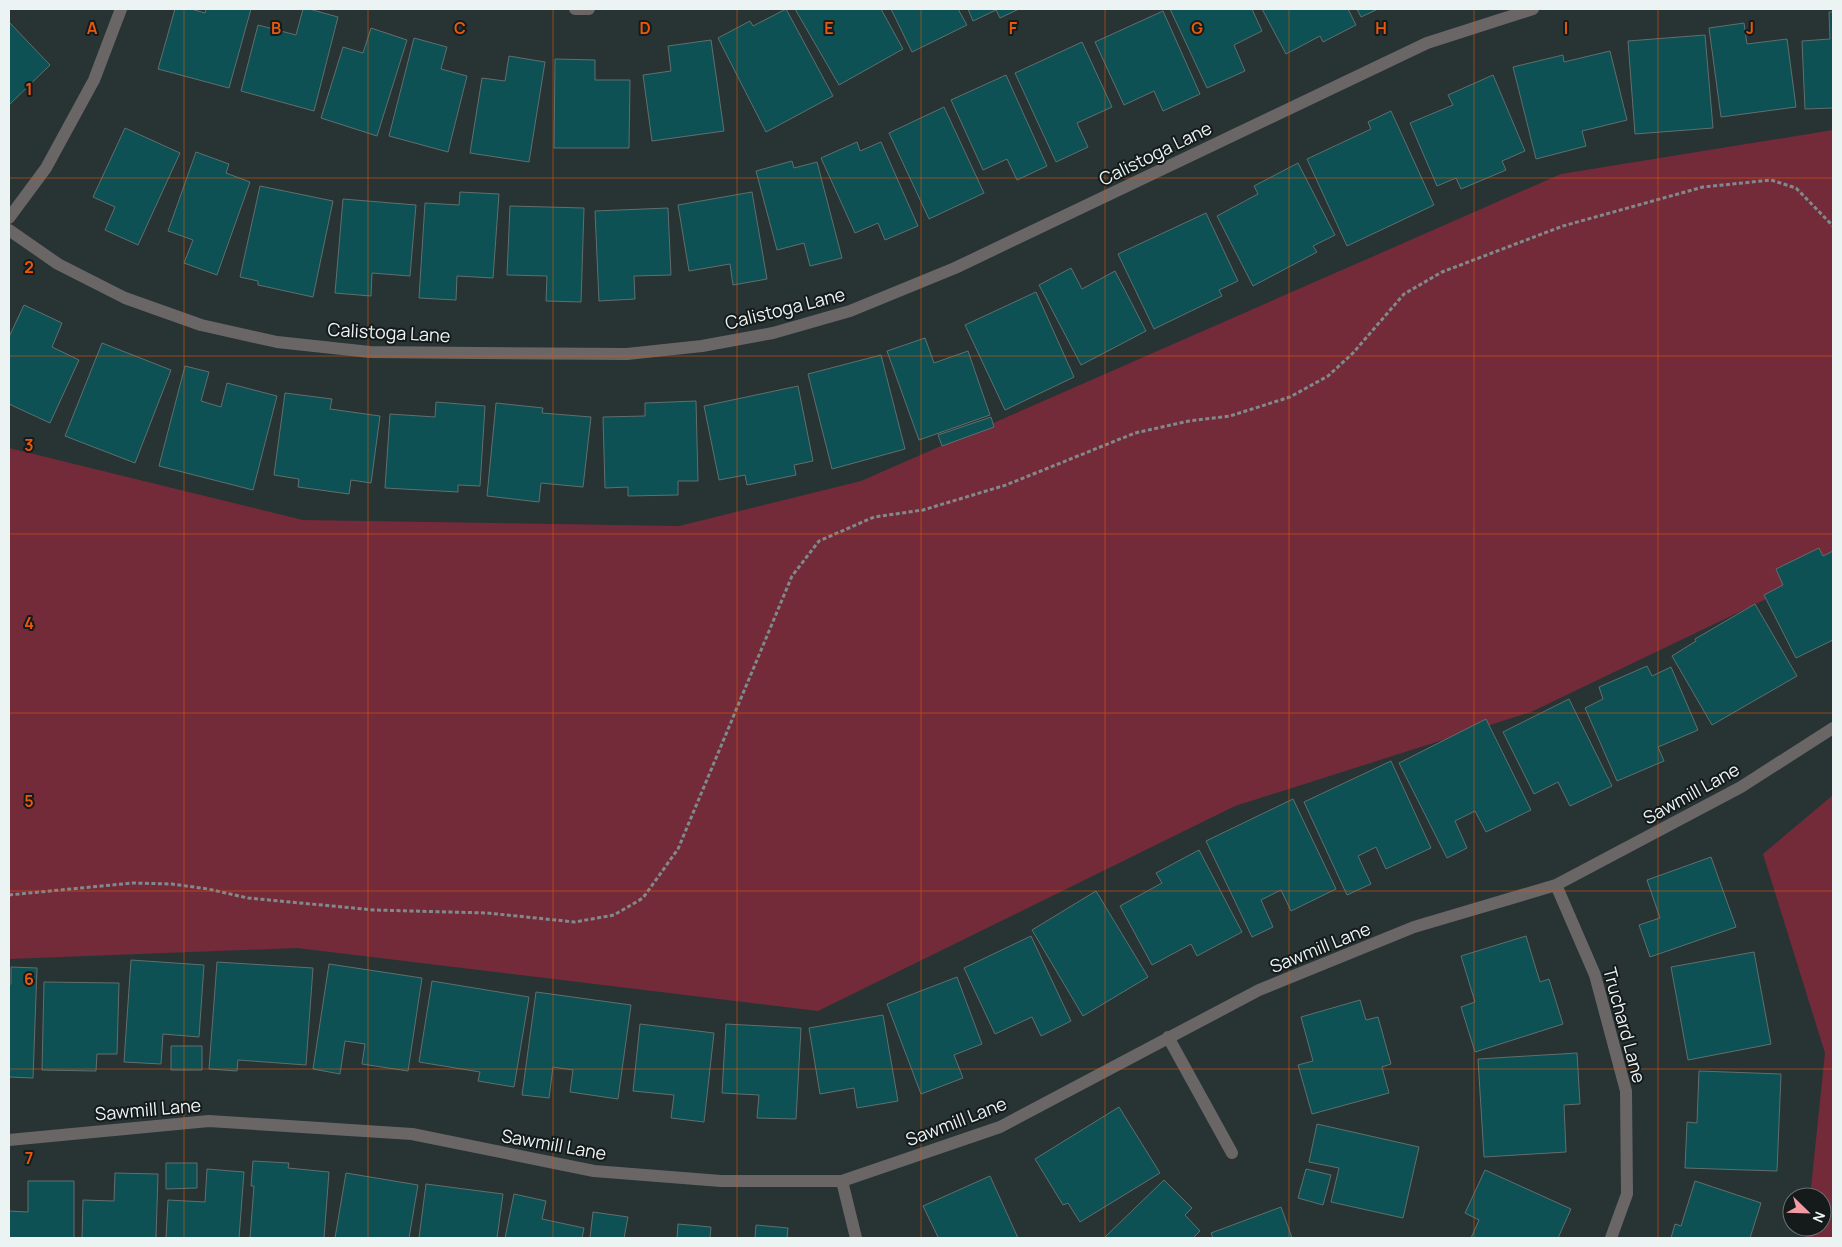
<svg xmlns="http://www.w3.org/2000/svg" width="1842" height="1247" font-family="Manrope,sans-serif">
<rect width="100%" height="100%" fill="#283334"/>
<!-- green -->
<path fill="#742b39" d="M 1833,130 L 1833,567 L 1531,712 L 1235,806 L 818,1011 L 297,948 L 9,959 L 9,448 L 303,520 L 679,526 L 861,481 L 1561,174 Z
M 1833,795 L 1833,1238 L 1805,1238 L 1807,1227 L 1822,1227 L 1822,1197 L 1810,1197 L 1825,1053 L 1763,854 Z"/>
<!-- building -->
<path fill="#0d5154" stroke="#616e6e" d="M 175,9 L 191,9 L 205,13 L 206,9 L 251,9 L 229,88 L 158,69 Z
M 303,9 L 309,9 L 338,17 L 314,111 L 241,91 L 258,25 L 296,35 Z
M 786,9 L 833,96 L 766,132 L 718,38 L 750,21 L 753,26 Z
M 795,9 L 881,9 L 903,49 L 839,85 Z
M 891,9 L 958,9 L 967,25 L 912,52 Z
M 968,9 L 1019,9 L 1000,18 L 996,10 L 973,21 Z
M 1170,9 L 1252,9 L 1262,31 L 1234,45 L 1245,71 L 1207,88 Z
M 1262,9 L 1348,9 L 1356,25 L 1323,42 L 1320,36 L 1286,54 Z
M 1357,9 L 1378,9 L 1361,17 Z
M 1163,11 L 1200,94 L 1163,111 L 1154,91 L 1124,105 L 1095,42 Z
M 1829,12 L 1833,12 L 1833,108 L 1805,109 L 1802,41 L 1830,39 Z
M 9,22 L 50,65 L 9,105 Z
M 1744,23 L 1747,44 L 1787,39 L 1796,107 L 1721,117 L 1709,28 Z
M 371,28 L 407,40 L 377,136 L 321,118 L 343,47 L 363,53 Z
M 1705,35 L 1713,128 L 1635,134 L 1628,41 Z
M 414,38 L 447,47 L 441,69 L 467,76 L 448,152 L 389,136 Z
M 711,40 L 724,131 L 652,141 L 643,75 L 671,71 L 668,46 Z
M 1082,42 L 1112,107 L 1077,123 L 1088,147 L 1056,162 L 1015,73 Z
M 1610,51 L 1627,120 L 1582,131 L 1586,146 L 1536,159 L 1513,67 L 1563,55 L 1564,62 Z
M 509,56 L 545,62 L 529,162 L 470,153 L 482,78 L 505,81 Z
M 555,59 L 595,60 L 595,80 L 630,80 L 629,148 L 554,148 Z
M 1006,75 L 1047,166 L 1017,180 L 1007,159 L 983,170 L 951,100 Z
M 1493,75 L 1525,151 L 1502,161 L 1506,170 L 1461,189 L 1456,178 L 1437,186 L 1410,123 L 1453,105 L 1448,95 Z
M 944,107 L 984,193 L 929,219 L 889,133 Z
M 1391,111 L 1434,205 L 1347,246 L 1307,159 L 1371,129 L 1368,122 Z
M 125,128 L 180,153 L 138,245 L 105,230 L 115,207 L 93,197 Z
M 857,142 L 860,151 L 881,142 L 918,226 L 885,240 L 878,223 L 855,233 L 821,158 Z
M 196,152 L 229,164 L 226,173 L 250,182 L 217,275 L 184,263 L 193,240 L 168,231 Z
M 792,161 L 794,168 L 817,162 L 842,258 L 810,266 L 804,243 L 777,250 L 756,171 Z
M 1298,163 L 1335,235 L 1313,246 L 1317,252 L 1253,286 L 1217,216 L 1258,194 L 1254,186 Z
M 260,186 L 333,201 L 313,297 L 258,285 L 258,281 L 240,277 Z
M 460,192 L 499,194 L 493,278 L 457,276 L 456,300 L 419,298 L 425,203 L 459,205 Z
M 752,192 L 767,279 L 733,285 L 730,264 L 689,271 L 678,205 Z
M 343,199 L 416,205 L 410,276 L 372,273 L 371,296 L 335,293 Z
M 510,206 L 584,208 L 581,302 L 546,301 L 547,276 L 507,275 Z
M 668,208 L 671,275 L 634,276 L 635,299 L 599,301 L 595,211 Z
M 1206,213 L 1238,281 L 1219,290 L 1222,296 L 1154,329 L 1118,254 Z
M 1071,268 L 1082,289 L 1115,271 L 1146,331 L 1081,365 L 1039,285 Z
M 1036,292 L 1074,377 L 1005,410 L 965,325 Z
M 24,305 L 62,323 L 52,347 L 79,360 L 50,423 L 9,404 L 9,337 Z
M 925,338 L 934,363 L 968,351 L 990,415 L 919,440 L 887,351 Z
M 102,343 L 171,370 L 135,463 L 65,436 Z
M 881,355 L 905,449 L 832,469 L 808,374 Z
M 185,366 L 209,372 L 201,401 L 221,407 L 227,383 L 277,396 L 253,490 L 159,466 Z
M 798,386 L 813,461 L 794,465 L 796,475 L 747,485 L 745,475 L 719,480 L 704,406 Z
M 285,393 L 332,399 L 330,409 L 380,416 L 371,483 L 351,480 L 349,494 L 298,487 L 299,479 L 274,475 Z
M 696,401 L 698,481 L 678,481 L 678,495 L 628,496 L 628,487 L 605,488 L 603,417 L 645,416 L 645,403 Z
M 436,402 L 485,406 L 480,486 L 458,485 L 458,492 L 385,488 L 390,414 L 435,417 Z
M 496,403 L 543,408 L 542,413 L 591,417 L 583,487 L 541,483 L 539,502 L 487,496 Z
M 991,417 L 994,427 L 942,446 L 938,435 Z
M 1819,548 L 1823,556 L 1833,551 L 1833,640 L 1796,658 L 1764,595 L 1783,585 L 1776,569 Z
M 1755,604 L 1797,676 L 1712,725 L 1672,656 L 1696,641 L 1695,639 Z
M 1647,666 L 1652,676 L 1671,667 L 1698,730 L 1658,747 L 1664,761 L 1617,781 L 1585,708 L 1603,699 L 1599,687 Z
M 1569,699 L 1612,786 L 1570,806 L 1558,782 L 1534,794 L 1503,732 Z
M 1486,719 L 1531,810 L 1486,832 L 1475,811 L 1455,821 L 1467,848 L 1447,858 L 1399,763 Z
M 1391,761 L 1431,848 L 1386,869 L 1376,847 L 1358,856 L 1371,884 L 1347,895 L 1304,802 Z
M 1293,799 L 1336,889 L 1291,911 L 1281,890 L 1261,900 L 1273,927 L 1252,937 L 1206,841 Z
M 1199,850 L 1242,932 L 1197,956 L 1191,944 L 1152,965 L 1120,906 L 1162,883 L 1156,873 Z
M 1711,857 L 1736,927 L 1650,957 L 1639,925 L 1660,918 L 1647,880 Z
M 1096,891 L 1148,977 L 1083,1016 L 1032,930 Z
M 1031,936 L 1071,1021 L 1041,1036 L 1032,1017 L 995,1034 L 964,968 Z
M 1526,936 L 1540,982 L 1549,979 L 1563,1024 L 1475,1052 L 1461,1007 L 1475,1002 L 1461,956 Z
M 1754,952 L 1771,1044 L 1688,1060 L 1671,967 Z
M 131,960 L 204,965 L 199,1037 L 163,1034 L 161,1064 L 124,1062 Z
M 217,962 L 313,968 L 306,1065 L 238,1060 L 237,1071 L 209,1069 Z
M 329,964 L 422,978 L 408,1071 L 362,1064 L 365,1044 L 345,1041 L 340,1074 L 313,1069 Z
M 11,967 L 37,968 L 33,1078 L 9,1077 L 9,984 L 11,984 Z
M 957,977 L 982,1044 L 954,1055 L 963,1078 L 921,1094 L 887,1004 Z
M 432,981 L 529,997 L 514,1087 L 478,1081 L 480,1072 L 419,1062 Z
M 44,982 L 119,983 L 117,1054 L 97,1054 L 96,1071 L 42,1070 Z
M 536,992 L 631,1005 L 618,1099 L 570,1092 L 573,1070 L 553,1067 L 549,1098 L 522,1095 Z
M 1360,1000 L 1366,1020 L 1378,1017 L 1391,1064 L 1382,1067 L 1389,1093 L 1312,1114 L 1298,1065 L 1313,1061 L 1301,1017 Z
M 883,1015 L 898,1101 L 857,1108 L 854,1088 L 820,1094 L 809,1028 Z
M 640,1024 L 714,1033 L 704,1122 L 671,1118 L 674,1095 L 633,1091 Z
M 726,1024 L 801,1028 L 796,1119 L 757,1118 L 759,1095 L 722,1093 Z
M 171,1046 L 202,1046 L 202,1070 L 171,1070 Z
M 1577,1053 L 1580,1104 L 1564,1105 L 1566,1152 L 1484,1157 L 1478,1059 Z
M 1699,1071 L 1781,1074 L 1777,1171 L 1685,1168 L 1687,1122 L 1697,1123 Z
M 1119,1107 L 1160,1173 L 1080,1222 L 1068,1203 L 1063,1205 L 1035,1159 Z
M 1317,1124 L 1419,1147 L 1403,1218 L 1331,1202 L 1339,1168 L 1309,1162 Z
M 253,1161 L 289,1163 L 288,1168 L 329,1172 L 324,1238 L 250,1238 L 254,1186 L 251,1186 Z
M 166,1163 L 197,1163 L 197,1188 L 166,1189 Z
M 207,1169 L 244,1172 L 239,1238 L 166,1238 L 168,1200 L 205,1202 Z
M 1306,1169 L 1331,1175 L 1323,1205 L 1298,1198 Z
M 1485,1170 L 1571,1209 L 1558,1238 L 1471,1238 L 1479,1220 L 1465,1213 Z
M 115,1173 L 158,1174 L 156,1238 L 82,1238 L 83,1200 L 114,1201 Z
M 346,1173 L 418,1185 L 409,1238 L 335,1238 Z
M 990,1176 L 1018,1238 L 935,1238 L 938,1237 L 923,1206 Z
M 1164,1180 L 1192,1208 L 1185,1215 L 1200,1231 L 1193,1238 L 1104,1238 Z
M 28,1181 L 74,1181 L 74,1238 L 9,1238 L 9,1211 L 28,1212 Z
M 1695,1181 L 1761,1203 L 1750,1238 L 1671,1238 L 1675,1224 L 1681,1226 Z
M 426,1184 L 503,1194 L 497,1238 L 419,1238 Z
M 514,1194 L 546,1201 L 542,1219 L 584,1228 L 582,1238 L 505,1238 Z
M 1281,1207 L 1292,1238 L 1213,1238 L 1211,1233 Z
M 593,1212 L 628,1217 L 624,1238 L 590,1238 Z
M 678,1224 L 711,1227 L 710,1238 L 677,1238 Z
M 756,1225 L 788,1228 L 787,1238 L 755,1238 Z"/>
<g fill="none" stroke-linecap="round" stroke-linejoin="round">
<!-- path -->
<path stroke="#818a8b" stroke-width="3" stroke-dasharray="4 2.5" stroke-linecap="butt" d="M 9,895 L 132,883 L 172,884 L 208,889 L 248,898 L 374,910 L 487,913 L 575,922 L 614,915 L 643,898 L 678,849 L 792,576 L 819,541 L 874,517 L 923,510 L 1006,485 L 1135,433 L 1189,421 L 1230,416 L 1290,397 L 1328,376 L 1353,353 L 1404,294 L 1442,272 L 1563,226 L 1703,187 L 1771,180 L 1796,188 L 1833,226"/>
<!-- minor -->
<path stroke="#6b6666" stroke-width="12" d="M 575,9 L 589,9
M 9,218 L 46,168 L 94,80 L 121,9
M 9,230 L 58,264 L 125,298 L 201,325 L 277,342 L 370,352 L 477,353 L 627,354 L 702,346 L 773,333 L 850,311 L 955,268 L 1427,43 L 1533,9
M 1556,885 L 1595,975 L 1626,1091 L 1627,1194 L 1611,1238
M 1168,1037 L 1232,1153
M 9,1140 L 209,1121 L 412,1134 L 594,1171 L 721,1181 L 842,1181 L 1000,1127 L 1259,990 L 1414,927 L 1556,885 L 1741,787 L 1833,728
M 842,1181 L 856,1238"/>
</g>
<!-- grid -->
<path fill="none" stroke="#e8590c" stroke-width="1" stroke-opacity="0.55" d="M 184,9 L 184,1238M 368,9 L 368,1238M 553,9 L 553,1238M 737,9 L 737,1238M 921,9 L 921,1238M 1105,9 L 1105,1238M 1289,9 L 1289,1238M 1474,9 L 1474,1238M 1658,9 L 1658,1238M 9,178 L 1833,178M 9,356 L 1833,356M 9,534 L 1833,534M 9,713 L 1833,713M 9,891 L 1833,891M 9,1069 L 1833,1069"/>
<g text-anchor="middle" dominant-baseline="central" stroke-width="4" stroke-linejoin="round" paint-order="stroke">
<!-- street labels -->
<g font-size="18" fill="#ecf3f3" stroke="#151a1a">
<text transform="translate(1155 153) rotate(-26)">Calistoga Lane</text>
<text transform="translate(785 308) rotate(-14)">Calistoga Lane</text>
<text transform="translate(389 332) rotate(3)">Calistoga Lane</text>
<text transform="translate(1691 793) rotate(-29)">Sawmill Lane</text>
<text transform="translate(1320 947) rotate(-22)">Sawmill Lane</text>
<text transform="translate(1625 1025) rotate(75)">Truchard Lane</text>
<text transform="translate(148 1109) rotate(-5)">Sawmill Lane</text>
<text transform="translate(956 1121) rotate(-21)">Sawmill Lane</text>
<text transform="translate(554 1144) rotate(10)">Sawmill Lane</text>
</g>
</g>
<g font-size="16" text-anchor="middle" font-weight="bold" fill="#e8590c" stroke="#151a1a" stroke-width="4" stroke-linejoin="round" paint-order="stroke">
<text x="92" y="34">A</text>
<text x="276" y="34">B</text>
<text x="460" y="34">C</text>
<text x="645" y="34">D</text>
<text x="829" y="34">E</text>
<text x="1013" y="34">F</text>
<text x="1197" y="34">G</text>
<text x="1381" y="34">H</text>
<text x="1566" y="34">I</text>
<text x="1750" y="34">J</text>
<text x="29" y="95">1</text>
<text x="29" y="273">2</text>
<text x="29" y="451">3</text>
<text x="29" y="629">4</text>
<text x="29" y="807">5</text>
<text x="29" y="985">6</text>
<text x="29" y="1164">7</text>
</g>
<!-- border -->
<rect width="1842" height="1247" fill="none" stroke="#ecf3f3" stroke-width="20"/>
<!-- north arrow -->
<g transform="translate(1807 1212) rotate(113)"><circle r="24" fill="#151a1a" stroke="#6b7171"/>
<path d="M0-4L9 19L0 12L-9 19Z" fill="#f49aa6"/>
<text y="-8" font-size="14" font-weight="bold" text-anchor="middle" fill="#ecf3f3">N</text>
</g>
</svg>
